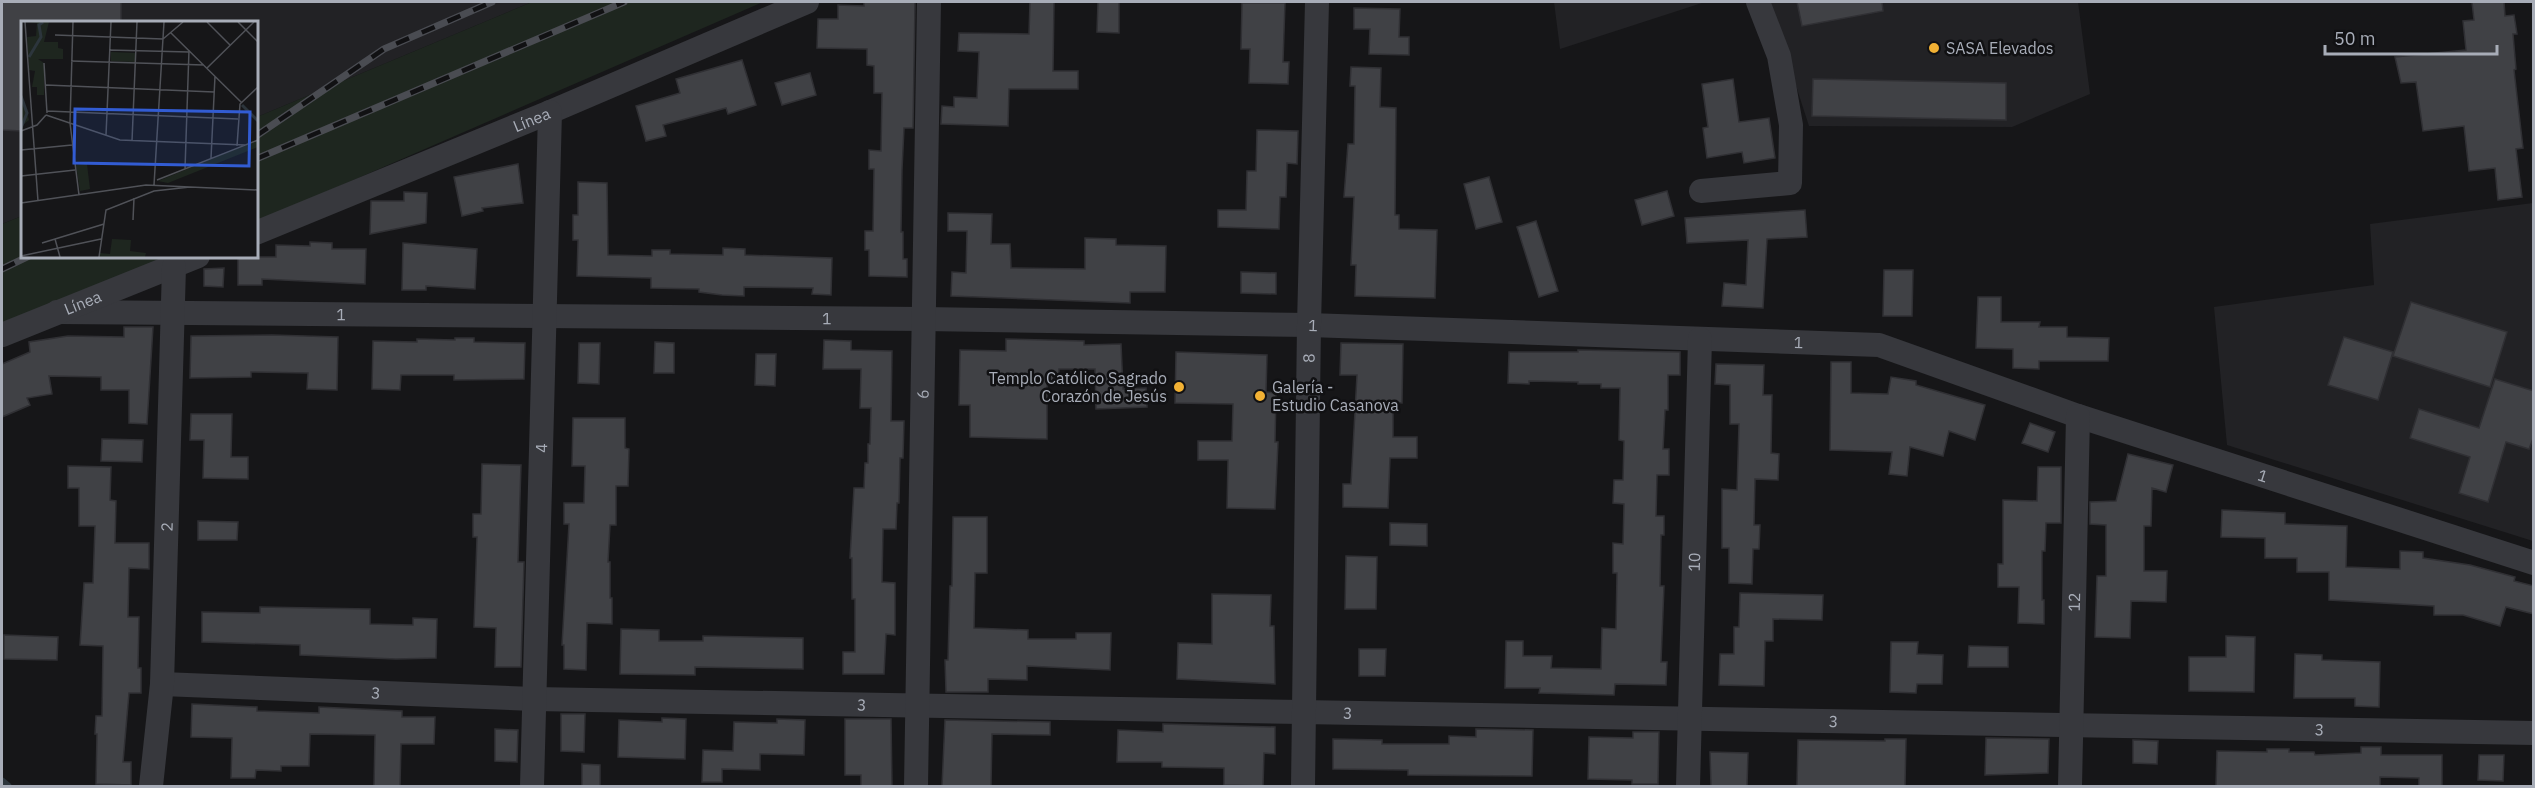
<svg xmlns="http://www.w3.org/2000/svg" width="2535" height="788" font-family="'IBM Plex Sans',sans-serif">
<rect width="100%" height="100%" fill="#161618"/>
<!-- built -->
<path fill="#222225" d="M 2,2 L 532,2 L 257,117 L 256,22 L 22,22 L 22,216 L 2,224 Z
M 1554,2 L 1705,2 L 1560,49 Z
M 1769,2 L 2078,2 L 2090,94 L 2012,127 L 1809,126 Z
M 2533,203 L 2533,541 L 2227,445 L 2214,307 L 2374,285 L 2370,224 Z"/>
<!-- green -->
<path fill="#1e261f" d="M 532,2 L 763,2 L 257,222 L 257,117 Z
M 22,216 L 22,256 L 174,257 L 2,328 L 2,224 Z"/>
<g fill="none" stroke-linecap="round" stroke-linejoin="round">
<!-- stream -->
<path stroke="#2c353c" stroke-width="7" d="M 2,781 L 8,786"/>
</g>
<!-- building -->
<path fill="#404145" stroke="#303034" stroke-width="1.5" d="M 2,2 L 121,2 L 121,22 L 22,21 L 22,131 L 2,130 Z
M 864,2 L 915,2 L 913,128 L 904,128 L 902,170 L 901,232 L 903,232 L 903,259 L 907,259 L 907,277 L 869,276 L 869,250 L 865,250 L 865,231 L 873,231 L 874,169 L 869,169 L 869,150 L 881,151 L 882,93 L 874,93 L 874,66 L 867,65 L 867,49 L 817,48 L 818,19 L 838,19 L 838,5 L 864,6 Z
M 1030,2 L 1054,2 L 1053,71 L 1078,71 L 1078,89 L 1009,89 L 1008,126 L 941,124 L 942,106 L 954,107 L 954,97 L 977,98 L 979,52 L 958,51 L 959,33 L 1029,34 Z
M 1098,2 L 1119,2 L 1119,33 L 1097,32 Z
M 1797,2 L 1882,2 L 1883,11 L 1802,26 Z
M 2472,2 L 2504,2 L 2505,16 L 2514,15 L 2517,34 L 2513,34 L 2516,69 L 2514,70 L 2523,148 L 2516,149 L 2522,197 L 2498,200 L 2495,168 L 2469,171 L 2464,126 L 2423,131 L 2416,82 L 2401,83 L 2395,57 L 2466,50 L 2463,21 L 2474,20 Z
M 1242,3 L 1285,3 L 1283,62 L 1289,62 L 1288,84 L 1249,83 L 1250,49 L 1241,49 Z
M 1354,8 L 1400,9 L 1399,37 L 1409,37 L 1409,55 L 1369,54 L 1370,29 L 1354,29 Z
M 742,60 L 756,105 L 728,114 L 726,108 L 663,125 L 666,136 L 646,141 L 636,106 L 680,93 L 676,79 Z
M 1351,67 L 1381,68 L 1380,107 L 1396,108 L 1395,215 L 1399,215 L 1399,229 L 1437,230 L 1435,298 L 1355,296 L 1356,265 L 1351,265 L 1354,197 L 1344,197 L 1348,144 L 1354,144 L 1355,86 L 1350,86 Z
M 810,73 L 816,95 L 782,105 L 775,83 Z
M 1733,79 L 1739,122 L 1769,118 L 1775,158 L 1744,163 L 1742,152 L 1707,158 L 1703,128 L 1708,127 L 1702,84 Z
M 1813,79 L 2006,83 L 2006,120 L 1812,116 Z
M 1257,130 L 1298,131 L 1297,164 L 1287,163 L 1286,197 L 1280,197 L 1279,229 L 1218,227 L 1218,210 L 1246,210 L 1247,171 L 1256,171 Z
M 518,164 L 523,203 L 482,208 L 483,211 L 462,216 L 454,177 Z
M 1489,177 L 1502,222 L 1476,229 L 1464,184 Z
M 578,182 L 607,183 L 608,255 L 652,256 L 652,250 L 670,250 L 670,254 L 723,255 L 723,248 L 745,249 L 745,255 L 832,258 L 831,295 L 812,294 L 813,288 L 744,287 L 744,296 L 722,295 L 699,292 L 699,289 L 651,288 L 651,278 L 577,276 L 578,240 L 573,240 L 573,215 L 578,215 Z
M 1667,191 L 1674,216 L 1642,225 L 1635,200 Z
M 404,192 L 427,193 L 426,223 L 370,234 L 371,201 L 404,201 Z
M 1805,210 L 1807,237 L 1767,239 L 1763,308 L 1722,306 L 1724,283 L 1746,285 L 1748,240 L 1687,243 L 1685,218 Z
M 948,213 L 992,214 L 991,244 L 1010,244 L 1011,268 L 1085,269 L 1085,238 L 1116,239 L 1116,245 L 1166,246 L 1165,292 L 1130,292 L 1130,303 L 951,296 L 952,272 L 966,273 L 967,231 L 948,231 Z
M 1536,221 L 1558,291 L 1539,297 L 1517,227 Z
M 310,242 L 332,243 L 332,249 L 366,249 L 365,284 L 262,279 L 262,285 L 238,285 L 238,257 L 276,257 L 276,245 L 310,246 Z
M 403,243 L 477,249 L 475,289 L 426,286 L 426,290 L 402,290 Z
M 224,268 L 223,287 L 204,286 L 204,269 Z
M 1884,270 L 1913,270 L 1912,316 L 1883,316 Z
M 1241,272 L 1276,273 L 1276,294 L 1241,293 Z
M 1978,297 L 2001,297 L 2001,322 L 2040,322 L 2039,327 L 2067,327 L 2067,337 L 2109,338 L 2108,361 L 2039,361 L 2039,369 L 2013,368 L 2013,349 L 1976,348 Z
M 2411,302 L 2507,332 L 2490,387 L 2393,356 Z
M 124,327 L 153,327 L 147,424 L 129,423 L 129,390 L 101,390 L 101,377 L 49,376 L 52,394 L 27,398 L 30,405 L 2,417 L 2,364 L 30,352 L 29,342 L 68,336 L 124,337 Z
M 272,335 L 338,337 L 337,390 L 307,389 L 308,373 L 251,372 L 251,377 L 190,378 L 191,336 Z
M 2344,337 L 2393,352 L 2378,400 L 2328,385 Z
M 455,338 L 474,338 L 474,342 L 525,343 L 524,379 L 454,380 L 454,375 L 401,375 L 400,390 L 372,389 L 373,341 L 417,342 L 417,339 L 455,340 Z
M 1006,339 L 1084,341 L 1084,345 L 1121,344 L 1123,389 L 1146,388 L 1147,407 L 1096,409 L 1095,369 L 1059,369 L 1058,381 L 1047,381 L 1047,439 L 970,437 L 970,405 L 959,405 L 960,350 L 1006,351 Z
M 824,340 L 851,341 L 851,350 L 892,351 L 891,421 L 904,421 L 903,458 L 900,458 L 899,503 L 897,503 L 896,529 L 883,529 L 882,582 L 895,583 L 895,635 L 886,634 L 884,674 L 843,674 L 843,652 L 855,652 L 855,599 L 852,599 L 852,558 L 850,558 L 854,488 L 864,488 L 865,463 L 868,463 L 868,444 L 870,444 L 871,408 L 860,408 L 861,369 L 823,369 Z
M 655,342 L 674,343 L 674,373 L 654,373 Z
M 579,343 L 600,343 L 599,384 L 578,383 Z
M 1341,343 L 1403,344 L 1402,403 L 1393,402 L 1393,437 L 1417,437 L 1417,458 L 1390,458 L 1388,508 L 1343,507 L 1343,484 L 1351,484 L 1357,375 L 1340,375 Z
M 1578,350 L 1680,352 L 1680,375 L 1668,375 L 1668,410 L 1665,410 L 1663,449 L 1669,449 L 1669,475 L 1657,475 L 1656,516 L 1664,516 L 1664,535 L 1661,535 L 1660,586 L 1664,586 L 1661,662 L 1667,662 L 1666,685 L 1615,684 L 1614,695 L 1539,693 L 1540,688 L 1505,688 L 1506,641 L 1523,641 L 1523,656 L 1552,656 L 1551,668 L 1601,669 L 1602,628 L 1616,629 L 1617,573 L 1613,573 L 1613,543 L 1623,544 L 1624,504 L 1613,503 L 1614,480 L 1623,480 L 1624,441 L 1619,440 L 1620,388 L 1601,388 L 1601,384 L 1578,384 L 1578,382 L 1529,381 L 1529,384 L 1508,383 L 1509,352 L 1578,352 Z
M 1176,352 L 1267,355 L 1266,392 L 1276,393 L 1275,442 L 1278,442 L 1275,509 L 1227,508 L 1228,460 L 1198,460 L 1198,441 L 1232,441 L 1233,404 L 1175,403 Z
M 756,354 L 776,354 L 775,386 L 755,385 Z
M 1831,362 L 1851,362 L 1851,393 L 1888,394 L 1891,377 L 1916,381 L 1916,385 L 1985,405 L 1975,440 L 1949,431 L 1943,456 L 1910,447 L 1907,476 L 1889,474 L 1892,452 L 1830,450 Z
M 1716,364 L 1764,365 L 1763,395 L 1772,395 L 1771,453 L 1779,454 L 1778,480 L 1755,479 L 1754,525 L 1760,525 L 1759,549 L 1753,549 L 1752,584 L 1729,583 L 1729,548 L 1722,548 L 1722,489 L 1737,490 L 1739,424 L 1730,424 L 1730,385 L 1715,384 Z
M 2495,379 L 2534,391 L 2534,436 L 2529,449 L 2506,442 L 2488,502 L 2459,493 L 2470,457 L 2410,438 L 2419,409 L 2479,428 Z
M 191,414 L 232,414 L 231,457 L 248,457 L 248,479 L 203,478 L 204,440 L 190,440 Z
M 573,418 L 625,418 L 625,448 L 629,449 L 628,486 L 616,486 L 616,525 L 610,525 L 608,562 L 610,562 L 610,598 L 612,598 L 612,624 L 587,623 L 586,670 L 564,669 L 564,645 L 562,645 L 569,524 L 564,524 L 564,503 L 584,503 L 585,466 L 572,466 Z
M 2030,423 L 2055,432 L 2048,452 L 2022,443 Z
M 102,439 L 143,440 L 142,462 L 101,461 Z
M 2128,454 L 2173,465 L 2166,492 L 2152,488 L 2151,526 L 2144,526 L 2144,571 L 2167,571 L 2166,602 L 2131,601 L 2130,638 L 2095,637 L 2097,576 L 2106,576 L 2106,525 L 2090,524 L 2090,502 L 2116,501 Z
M 482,464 L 521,465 L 518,562 L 524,562 L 521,667 L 495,667 L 496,628 L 474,627 L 477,537 L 473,537 L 473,514 L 481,514 Z
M 68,466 L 111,467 L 110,500 L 116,501 L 115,543 L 149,543 L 149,569 L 129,568 L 128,617 L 139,617 L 138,668 L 141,668 L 141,693 L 129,693 L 123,762 L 131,762 L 131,785 L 96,784 L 97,734 L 95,734 L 96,716 L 102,716 L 103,646 L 80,645 L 84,583 L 93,583 L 95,526 L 79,526 L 79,488 L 68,488 Z
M 2038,467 L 2061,467 L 2061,523 L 2046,523 L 2045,551 L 2042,551 L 2042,600 L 2044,600 L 2044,624 L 2018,623 L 2019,587 L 1998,587 L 1998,564 L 2003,564 L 2003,500 L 2037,501 Z
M 2222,510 L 2285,513 L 2285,524 L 2347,526 L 2346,567 L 2400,569 L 2400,551 L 2423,552 L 2423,558 L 2470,565 L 2515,577 L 2514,581 L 2534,586 L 2534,614 L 2506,607 L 2500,626 L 2463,615 L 2434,615 L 2434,606 L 2329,600 L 2329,572 L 2297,572 L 2297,558 L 2265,558 L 2265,538 L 2221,537 Z
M 953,517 L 987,517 L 987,573 L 975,573 L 974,628 L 1028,630 L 1028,639 L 1076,639 L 1076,633 L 1111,633 L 1110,670 L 1027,666 L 1027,680 L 988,679 L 988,692 L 946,692 L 945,660 L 948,660 L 950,586 L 952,586 Z
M 198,521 L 238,522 L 237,540 L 198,540 Z
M 1390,523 L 1427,524 L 1427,546 L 1390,545 Z
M 1346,556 L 1377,557 L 1376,609 L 1345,609 Z
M 1740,593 L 1823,595 L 1822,620 L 1773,619 L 1773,641 L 1765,641 L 1764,686 L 1719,685 L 1720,654 L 1734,654 L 1734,627 L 1739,627 Z
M 1212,594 L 1271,595 L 1270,626 L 1274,626 L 1275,684 L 1177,679 L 1178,643 L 1212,644 Z
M 260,607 L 370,609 L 370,624 L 413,625 L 413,618 L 437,619 L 436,658 L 396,659 L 300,655 L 300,645 L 202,642 L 202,612 L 260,613 Z
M 621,629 L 659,630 L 659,641 L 703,641 L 703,636 L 803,638 L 803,669 L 695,667 L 695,675 L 620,674 Z
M 4,635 L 58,637 L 57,660 L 4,659 Z
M 2226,636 L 2255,637 L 2254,692 L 2189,691 L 2189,657 L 2226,657 Z
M 1891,642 L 1918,642 L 1917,654 L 1943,655 L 1942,684 L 1917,684 L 1916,693 L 1890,692 Z
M 1969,646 L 2008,647 L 2008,667 L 1968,667 Z
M 1359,649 L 1386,649 L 1385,676 L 1359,676 Z
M 2295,654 L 2322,655 L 2322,660 L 2380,662 L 2379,707 L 2355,706 L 2355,698 L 2294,698 Z
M 192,704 L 257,707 L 257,711 L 319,713 L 319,707 L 402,711 L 402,717 L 435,717 L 434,744 L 401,744 L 400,786 L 374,786 L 375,735 L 310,734 L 309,766 L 281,766 L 281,771 L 256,770 L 255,778 L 231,778 L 232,738 L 191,737 Z
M 561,714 L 585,714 L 584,752 L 561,751 Z
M 662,718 L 686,719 L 685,759 L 618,757 L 619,720 L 662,722 Z
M 777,719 L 805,720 L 804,755 L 760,754 L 760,770 L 722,769 L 722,782 L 702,782 L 703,750 L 733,751 L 734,722 L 777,723 Z
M 845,719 L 891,719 L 892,786 L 861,786 L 861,775 L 845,775 Z
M 945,720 L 1050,722 L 1050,735 L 992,734 L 991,786 L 942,786 Z
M 1163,724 L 1275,727 L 1275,754 L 1264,753 L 1263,786 L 1224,785 L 1224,768 L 1162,767 L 1162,762 L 1117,762 L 1118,730 L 1163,732 Z
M 495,729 L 518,730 L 517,762 L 495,761 Z
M 1476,729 L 1533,730 L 1532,776 L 1408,775 L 1408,770 L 1333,769 L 1333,739 L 1382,740 L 1382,744 L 1449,744 L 1449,736 L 1476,737 Z
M 1633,732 L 1659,732 L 1658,784 L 1632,784 L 1632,780 L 1588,779 L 1589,737 L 1633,738 Z
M 1986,738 L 2049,739 L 2048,773 L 1985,775 Z
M 1885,739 L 1906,739 L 1905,786 L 1797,786 L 1798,740 L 1885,741 Z
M 2133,740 L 2158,741 L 2157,764 L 2133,763 Z
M 2361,747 L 2381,747 L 2381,755 L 2442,755 L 2442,786 L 2419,786 L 2419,778 L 2380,777 L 2380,786 L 2216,786 L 2217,751 L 2267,752 L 2267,749 L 2289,749 L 2289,752 L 2314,752 L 2315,755 L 2361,753 Z
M 1710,752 L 1748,753 L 1747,786 L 1711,786 Z
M 2479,755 L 2504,755 L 2503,781 L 2478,780 Z
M 582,764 L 600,765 L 600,786 L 582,786 Z"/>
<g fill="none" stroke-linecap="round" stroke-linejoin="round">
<!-- minor -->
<g stroke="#37383d" stroke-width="24">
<path d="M 1701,191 L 1790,183 L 1791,125 L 1779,56 L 1758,2"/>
<path id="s1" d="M 256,233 L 550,112 L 807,2"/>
<path id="s2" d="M 57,312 L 924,319 L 1309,325 L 1879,345 L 2078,416 L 2534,563"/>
<path id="s3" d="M 2,335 L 198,256"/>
<path id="s4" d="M 162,684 L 534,699 L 2534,733"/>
<path id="s5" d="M 151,786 L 162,684 L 174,267"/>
<path id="s6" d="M 532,786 L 550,112"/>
<path id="s7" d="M 916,786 L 929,2"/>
<path id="s8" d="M 1303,786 L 1309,325 L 1317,2"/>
<path id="s9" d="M 1688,786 L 1700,339"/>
<path id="s10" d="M 2070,786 L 2078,416"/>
</g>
<defs>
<path id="rail" d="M 256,136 L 384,49 L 492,2
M 256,159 L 624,2
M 2,269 L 29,256"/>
</defs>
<!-- rail casing -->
<use href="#rail" stroke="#4a4c52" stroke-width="7"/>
<!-- rail -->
<use href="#rail" stroke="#111113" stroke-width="4.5" stroke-dasharray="14" stroke-linecap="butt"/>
</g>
<!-- markers -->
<g fill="#f2b134" stroke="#111113" stroke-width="2">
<circle cx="1934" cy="48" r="6"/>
<circle cx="1179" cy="387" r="6"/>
<circle cx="1260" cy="396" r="6"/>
</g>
<g text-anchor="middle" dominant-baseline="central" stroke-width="5" stroke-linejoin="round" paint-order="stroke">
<!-- poi labels -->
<g font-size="16" fill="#a8adb8" stroke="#111113" text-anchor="start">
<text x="1946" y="48">SASA Elevados</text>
<text x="1167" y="378" text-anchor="end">Templo Católico Sagrado<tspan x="1167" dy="18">Corazón de Jesús</tspan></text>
<text x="1272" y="387">Galería -<tspan x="1272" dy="18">Estudio Casanova</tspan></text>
</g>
<!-- street labels -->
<g font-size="16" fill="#a8adb8" stroke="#111113">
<text stroke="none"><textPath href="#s1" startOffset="298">Línea</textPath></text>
<text stroke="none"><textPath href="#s3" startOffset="87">Línea</textPath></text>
<text stroke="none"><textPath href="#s2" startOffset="284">1</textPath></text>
<text stroke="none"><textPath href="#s2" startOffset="770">1</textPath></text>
<text stroke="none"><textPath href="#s2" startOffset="1256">1</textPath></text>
<text stroke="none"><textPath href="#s2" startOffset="1742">1</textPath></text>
<text stroke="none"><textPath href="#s8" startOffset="428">8</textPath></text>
<text stroke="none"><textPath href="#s7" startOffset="392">6</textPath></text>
<text stroke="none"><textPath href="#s6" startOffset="338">4</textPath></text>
<text stroke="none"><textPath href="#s2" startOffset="2228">1</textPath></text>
<text stroke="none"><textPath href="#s5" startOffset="260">2</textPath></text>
<text stroke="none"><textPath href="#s9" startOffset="224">10</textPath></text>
<text stroke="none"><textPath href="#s10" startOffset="184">12</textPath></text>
<text stroke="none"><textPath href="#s4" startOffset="214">3</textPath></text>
<text stroke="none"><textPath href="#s4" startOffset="700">3</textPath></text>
<text stroke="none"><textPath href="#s4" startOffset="1186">3</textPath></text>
<text stroke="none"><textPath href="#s4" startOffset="1672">3</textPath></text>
<text stroke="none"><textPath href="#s4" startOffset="2158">3</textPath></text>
</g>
</g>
<!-- overview -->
<g transform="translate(21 21)">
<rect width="237" height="237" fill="#161618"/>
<path d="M 8,1 L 40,1 L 28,1 L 23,21 L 37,21 L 37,27 L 42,28 L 42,38 L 17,38 L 23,42 L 23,74 L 16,74 L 16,66 L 11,66 L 14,50 L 8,49 L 6,16 L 15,15 L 16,2 ZM 90,31 L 114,32 L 114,41 L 90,40 ZM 0,70 L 8,99 L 2,104 L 0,137 ZM 237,119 L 237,126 L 147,162 L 137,160 ZM 66,143 L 69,168 L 59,170 L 55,144 ZM 91,218 L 110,219 L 109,230 L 125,232 L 124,236 L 78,236 L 79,232 L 89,233 Z" fill="#1e261f"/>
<path fill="none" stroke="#2c353c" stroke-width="3" d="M 8,36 L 20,16 L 18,4 L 22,1M 0,75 L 6,92 L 0,107M 221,84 L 237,100"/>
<path fill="none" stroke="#505258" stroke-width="1.5" d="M 4,1 L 17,180M 52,1 L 49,102 L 58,174M 186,1 L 209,24M 217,1 L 237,21M 150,12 L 221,82M 34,14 L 142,18M 142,18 L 162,1M 88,29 L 168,31M 50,40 L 183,44M 23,42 L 26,92M 186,47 L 233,1M 25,64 L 193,71M 26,90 L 217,98M 25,94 L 99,119 L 224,124M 0,110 L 16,104 L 25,94M 85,114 L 90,1M 111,120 L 116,1M 216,125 L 219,83 L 237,66M 0,129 L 51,124M 190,137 L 194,55M 164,148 L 168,29M 0,155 L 54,149M 136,159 L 237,119M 133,164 L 143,1M 0,182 L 125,164 L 237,169M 112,199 L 113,177M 34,218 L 39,236M 21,222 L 83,203M 0,235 L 80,218M 78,236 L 85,189 L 133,170 L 169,166"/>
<path fill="#325cd3" fill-opacity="0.15" stroke="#325cd3" stroke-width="3" d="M 54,88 L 229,91 L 228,145 L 53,142 Z"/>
<rect width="237" height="237" fill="none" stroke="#a8adb8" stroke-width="3"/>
</g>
<!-- border -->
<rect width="2535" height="788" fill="none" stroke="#a8adb8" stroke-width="6"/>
<!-- scale -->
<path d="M2325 45v9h172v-9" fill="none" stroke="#a8adb8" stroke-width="3"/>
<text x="2334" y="45" font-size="18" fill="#a8adb8" stroke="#111113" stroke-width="4.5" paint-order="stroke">50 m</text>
</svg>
